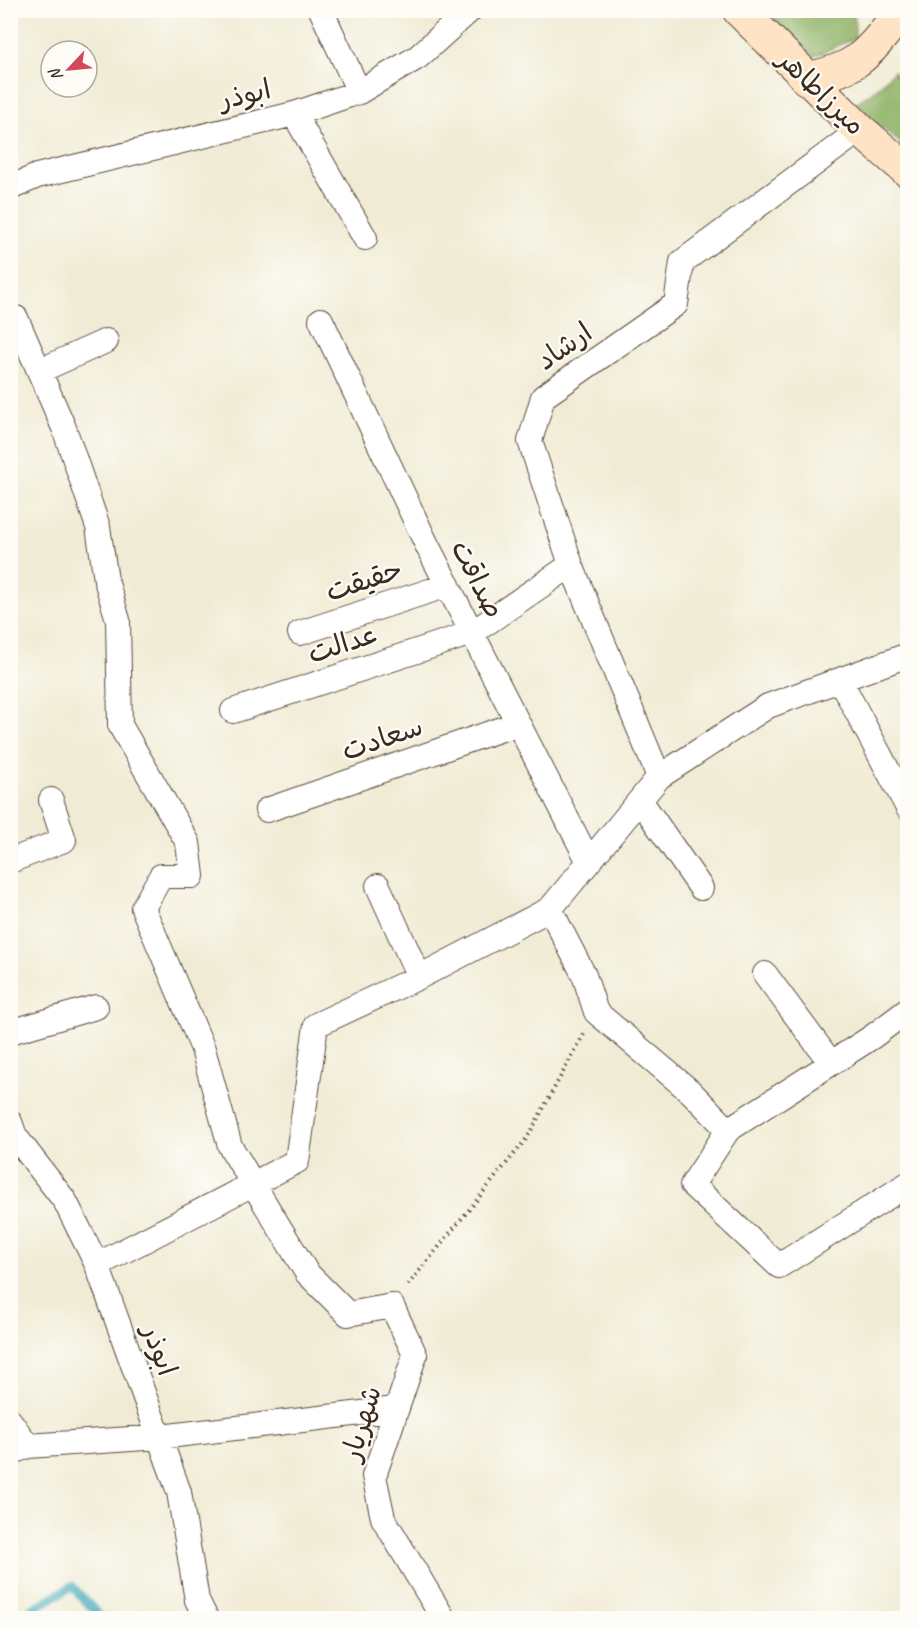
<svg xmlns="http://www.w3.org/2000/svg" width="918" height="1629" font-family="Caveat,'Playpen Sans Arabic',sans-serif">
<rect width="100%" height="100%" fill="#fdfcf7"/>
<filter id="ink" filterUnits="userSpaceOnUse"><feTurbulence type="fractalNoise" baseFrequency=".0167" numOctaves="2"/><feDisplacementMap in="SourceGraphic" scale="12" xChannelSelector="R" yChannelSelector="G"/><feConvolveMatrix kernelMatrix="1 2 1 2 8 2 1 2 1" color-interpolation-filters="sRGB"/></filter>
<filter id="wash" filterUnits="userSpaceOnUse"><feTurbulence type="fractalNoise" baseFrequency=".008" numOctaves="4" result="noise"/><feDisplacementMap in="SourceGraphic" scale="24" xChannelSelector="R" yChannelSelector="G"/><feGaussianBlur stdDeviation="1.35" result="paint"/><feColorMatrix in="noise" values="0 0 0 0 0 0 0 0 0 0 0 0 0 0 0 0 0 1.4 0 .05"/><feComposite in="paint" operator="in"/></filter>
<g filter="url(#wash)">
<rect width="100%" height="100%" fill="#f0ebd4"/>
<!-- forest -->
<path fill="#90b267" stroke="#666e42" stroke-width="1.5" d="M 766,11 L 854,11 L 855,38 L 814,56 Z
M 894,71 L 907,92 L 907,148 L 853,105 L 878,88 Z"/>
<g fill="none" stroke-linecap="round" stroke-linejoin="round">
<!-- stream -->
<path stroke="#3ba9b9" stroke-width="9" d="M 17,1618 L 72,1586 L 101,1618"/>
</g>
</g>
<g filter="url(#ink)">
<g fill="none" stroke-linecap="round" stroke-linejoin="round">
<defs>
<path id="minor" d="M 321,10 L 359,92
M 294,114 L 365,238
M 10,188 L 37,176 L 294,114 L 359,92 L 418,57 L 470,10
M 10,320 L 16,318 L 64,428 L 98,527 L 106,580 L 118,620 L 120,725 L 188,843 L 192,876 L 161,876 L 143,908 L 203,1049 L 230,1146 L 307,1273 L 348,1314 L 392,1306 L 415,1355 L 374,1476 L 383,1518 L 443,1618
M 321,320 L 427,545 L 589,862
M 39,371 L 106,341
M 300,633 L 448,585
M 840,680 L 908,808
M 233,711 L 472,633 L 571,565
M 659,777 L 571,565 L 530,441 L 543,397 L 676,304 L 682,262 L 860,130
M 640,800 L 701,888
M 267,810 L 516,724
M 10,861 L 64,840 L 51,800
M 378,886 L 419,977
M 550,909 L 584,975 L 596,1012 L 691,1092 L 728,1130 L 692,1185 L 779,1266 L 908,1184
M 765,974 L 831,1063
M 10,1032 L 96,1007
M 10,1122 L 15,1136 L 65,1201 L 97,1265 L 179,1492 L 197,1600 L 206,1618
M 728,1130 L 872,1037 L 908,1010
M 97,1265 L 297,1161 L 316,1025 L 419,977 L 550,909 L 659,777 L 768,706 L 908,655
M 10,1421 L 28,1446
M 10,1453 L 28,1446 L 160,1437 L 395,1409"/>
<path id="secondary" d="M 739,10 L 860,130 L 908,171
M 807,79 C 851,70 865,59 891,24"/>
</defs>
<!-- minor casing -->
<use href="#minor" stroke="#564739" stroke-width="26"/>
<!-- secondary casing -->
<use href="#secondary" stroke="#564739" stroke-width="35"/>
<!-- path -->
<path stroke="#564739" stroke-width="4" stroke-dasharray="1.5 4.5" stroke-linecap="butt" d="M 408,1285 L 527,1138 L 584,1034"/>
<!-- minor -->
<use href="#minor" stroke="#fff" stroke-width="24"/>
<!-- secondary -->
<use href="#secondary" stroke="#fee4c5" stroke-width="33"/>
</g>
</g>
<g text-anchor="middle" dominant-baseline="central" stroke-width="4.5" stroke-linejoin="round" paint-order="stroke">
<!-- street labels -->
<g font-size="28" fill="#3b2a1e" stroke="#fdfcf7">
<text transform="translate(822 92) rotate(44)">میرزاطاهر</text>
<text transform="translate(245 94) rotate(-13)">ابوذر</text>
<text transform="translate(564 346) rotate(-35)">ارشاد</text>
<text transform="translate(478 579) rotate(63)">صداقت</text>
<text transform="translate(364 580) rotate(-18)">حقیقت</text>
<text transform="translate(343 643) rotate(-18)">عدالت</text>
<text transform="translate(382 738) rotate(-19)">سعادت</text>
<text transform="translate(160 1350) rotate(70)">ابوذر</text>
<text transform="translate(361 1423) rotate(-73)">شهریار</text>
</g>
</g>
<!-- margin -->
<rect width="918" height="1629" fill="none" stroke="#fdfcf7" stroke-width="36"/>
<!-- north arrow -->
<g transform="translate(69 69) rotate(244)"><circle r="28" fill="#fdfcf7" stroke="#afa8a0" stroke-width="1.5"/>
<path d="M0-4.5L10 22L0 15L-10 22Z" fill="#d1495b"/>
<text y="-9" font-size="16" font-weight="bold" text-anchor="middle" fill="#3b2a1e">N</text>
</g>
</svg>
